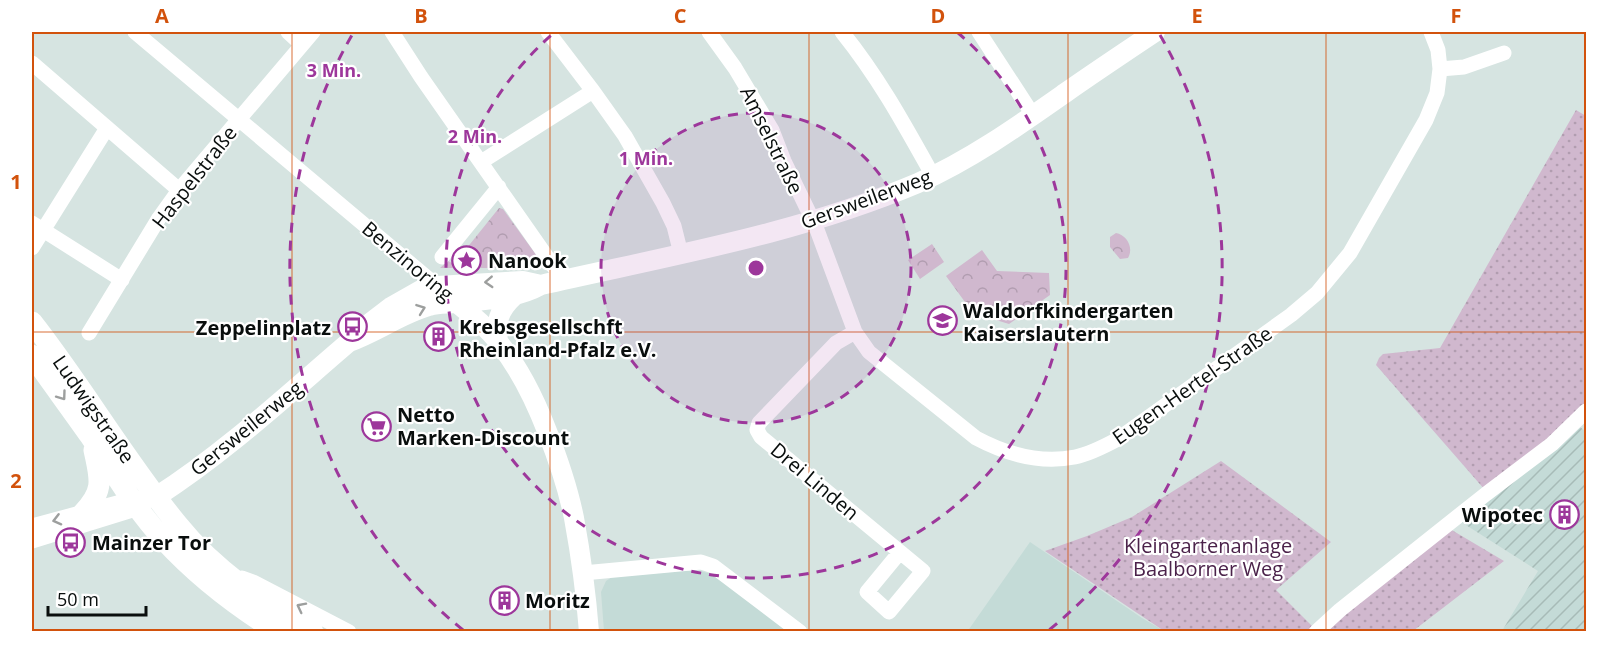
<svg xmlns="http://www.w3.org/2000/svg" width="1618" height="663" font-family="'Open Sans',sans-serif">
<defs>
<pattern id="industrial-furrows" width="10" height="10" patternUnits="userSpaceOnUse" patternTransform="scale(1.5)"><rect width="10" height="10" fill="#c4dbd7"/><path d="M-1 1l2-2M0 10L10 0M9 11l2-2" fill="none" stroke="#a7bbb7"/></pattern>
<pattern id="forest-crowns" width="20" height="18" patternUnits="userSpaceOnUse" patternTransform="scale(1.5)"><rect width="20" height="18" fill="#d0b8ce"/><path d="M2 6a3 3 0 1 1 6 0M12 15a3 3 0 1 1 6 0" fill="none" stroke="#b19db0"/></pattern>
<pattern id="garden-dots" width="8" height="8" patternUnits="userSpaceOnUse" patternTransform="scale(1.5)"><rect width="8" height="8" fill="#d0b8ce"/><path d="M2 2h.1M6 6h.1" fill="none" stroke="#b19db0" stroke-width="1.8" stroke-linecap="round"/></pattern>
</defs>
<rect width="100%" height="100%" fill="#d6e4e1"/>
<!-- built -->
<path fill="#c4dbd7" d="M 1030,542 L 1142,618 L 1164,631 L 967,632 Z
M 682,571 L 700,571 L 715,575 L 789,631 L 604,631 L 601,592 L 606,581 L 612,577 Z"/>
<!-- industrial -->
<path fill="url(#industrial-furrows)" d="M 1579,426 L 1586,432 L 1586,631 L 1502,631 L 1538,571 L 1458,520 Z"/>
<!-- forest -->
<path fill="url(#forest-crowns)" d="M 499,208 L 503,209 L 537,256 L 537,262 L 533,266 L 529,268 L 440,268 L 448,261 L 454,264 Z
M 1116,233 C 1127,235 1134,248 1128,258 L 1120,259 L 1110,247 L 1110,237 Z
M 932,244 L 944,262 L 920,279 L 908,260 Z
M 982,250 L 997,271 L 1049,273 L 1050,295 L 1009,324 L 973,313 L 946,276 Z"/>
<!-- garden -->
<path fill="url(#garden-dots)" d="M 1576,110 L 1586,116 L 1586,405 L 1549,440 L 1485,490 L 1376,365 L 1379,358 L 1383,354 L 1440,348 Z
M 1221,461 L 1331,542 L 1276,590 L 1313,627 L 1308,632 L 1164,631 L 1045,551 L 1087,536 L 1132,517 Z
M 1450,529 L 1504,561 L 1413,631 L 1322,632 Z"/>
<g fill="none" stroke-linecap="round" stroke-linejoin="round">
<!-- minor -->
<path stroke="#fff" stroke-width="15" d="M 135,32 L 437,286
M 288,32 L 301,44
M 392,32 L 421,77 L 563,280
M 548,32 L 593,91 L 625,136 L 663,203 L 674,226 L 681,254
M 709,32 L 735,68 L 772,130 L 784,161 L 816,227 L 855,332 L 869,352 L 976,438 C 1006,454 1040,464 1075,457 C 1090,454 1105,446 1118,439 L 1291,315 L 1317,293 L 1350,253 L 1426,120 L 1437,93 L 1440,69 L 1438,50 L 1431,32
M 842,32 C 879,78 904,124 933,176
M 979,32 L 1033,115
M 32,63 L 179,190
M 1440,69 L 1464,67 L 1504,53
M 481,162 L 593,91
M 32,223 L 122,280
M 32,248 L 107,128
M 442,257 L 499,187
M 855,332 L 836,343 L 759,423 L 757,430 L 761,437 L 900,552 L 923,571 L 889,612 L 867,592 L 900,552
M 89,333 L 159,218 L 179,190 L 313,32
M 32,526 L 132,499 L 141,498
M 32,541 L 129,511 L 146,502
M 583,573 L 701,562 L 713,566 L 800,632
M 242,578 L 253,582 L 349,632
M 1316,632 L 1340,610 L 1486,494 L 1552,444 L 1586,411"/>
<!-- tertiary -->
<path stroke="#fff" stroke-width="20" d="M 452,299 C 469,313 486,326 499,343 C 520,369 535,400 547,431 C 558,459 568,488 574,518 C 581,556 586,593 589,632
M 349,342 C 377,332 401,314 429,306 C 438,303 447,304 456,303 C 485,300 516,299 541,285 C 668,256 798,234 918,183 C 970,160 1018,126 1065,93 C 1095,72 1125,52 1155,32
M 498,342 C 496,321 498,311 514,296
M 156,497 C 226,452 287,395 349,342 L 357,333 L 391,307 L 421,290 L 437,286 L 523,281 L 541,285"/>
<!-- secondary -->
<path stroke="#fff" stroke-width="21" d="M 32,322 C 83,387 125,460 178,525 C 214,570 264,603 313,632
M 32,355 C 51,382 71,409 90,436 C 114,472 135,509 164,540 C 198,577 236,606 278,632
M 83,513 C 105,490 100,479 94,450"/>
</g>
<!-- one-way arrows -->
<defs><path id="oneway-chevron" d="M-2-3.5L2.5 0L-2 3.5" fill="none" stroke-width="1.6" stroke-linecap="round" stroke-linejoin="round" transform="scale(1.5)"/></defs>
<g stroke="#9d9f9e">
<use href="#oneway-chevron" transform="translate(489 282) rotate(177)"/>
<use href="#oneway-chevron" transform="translate(421 309) rotate(-20)"/>
<use href="#oneway-chevron" transform="translate(62 396) rotate(54)"/>
<use href="#oneway-chevron" transform="translate(57 520) rotate(166)"/>
<use href="#oneway-chevron" transform="translate(301 607) rotate(-153)"/>
</g>
<!-- grid -->
<path fill="none" stroke="#d2520c" stroke-width="1.5" stroke-opacity="0.55" d="M 292,32 L 292,632M 550,32 L 550,632M 809,32 L 809,632M 1068,32 L 1068,632M 1326,32 L 1326,632M 32,332 L 1586,332"/>
<!-- distance rings -->
<circle cx="756" cy="268" r="155" fill="#9d379b" fill-opacity=".12"/>
<g fill="none" stroke="#9d379b" stroke-width="3" stroke-dasharray="10 8">
<circle cx="756" cy="268" r="155"/>
<path d="M957 32A310 310 0 1 1 555 32"/>
<path d="M463 630A466 466 0 0 1 352 35M1160 35A466 466 0 0 1 1049 630"/>
</g>
<!-- icons -->
<defs>
<symbol id="sight-ring" viewBox="-11 -11 22 22"><circle r="9.5" fill="#fff" stroke="#9d379b" stroke-width="1.5"/><path d="M0-6L1.8-2.2L6-1.7L2.9 1.2L3.7 5.4L0 3.3L-3.7 5.4L-2.9 1.2L-6-1.7L-1.8-2.2Z" fill="#9d379b"/></symbol>
<symbol id="school-ring" viewBox="-11 -11 22 22"><circle r="9.5" fill="#fff" stroke="#9d379b" stroke-width="1.5"/><path d="M0-5L7-2L0 1L-7-2ZM-4 1L0 2.5L4 1V4Q0 6-4 4Z" fill="#9d379b"/></symbol>
<symbol id="bus-ring" viewBox="-11 -11 22 22"><circle r="9.5" fill="#fff" stroke="#9d379b" stroke-width="1.5"/><path d="M-5-6H5V4H4V6H2V4H-2V6H-4V4H-5ZM-3.5-4V0h7V-4ZM-3.5 1.2v1.5H-2V1.2ZM2 1.2v1.5H3.5V1.2Z" fill="#9d379b"/></symbol>
<symbol id="building-ring" viewBox="-11 -11 22 22"><circle r="9.5" fill="#fff" stroke="#9d379b" stroke-width="1.5"/><path d="M-4-6H4V6H1V3H-1V6H-4ZM-2.5-4.3h1.7v1.8h-1.7ZM.8-4.3h1.7v1.8H.8ZM-2.5-1h1.7V.8h-1.7ZM.8-1h1.7V.8H.8Z" fill="#9d379b"/></symbol>
<symbol id="supermarket-ring" viewBox="-11 -11 22 22"><circle r="9.5" fill="#fff" stroke="#9d379b" stroke-width="1.5"/><path d="M-6-5.5h2.5l.6 2H6L4.5 2H-2.5L-4.4-4H-6ZM-1.5 3.2a1.3 1.3 0 1 0 .1 0ZM3 3.2a1.3 1.3 0 1 0 .1 0Z" fill="#9d379b"/></symbol>
</defs>
<g fill-rule="evenodd">
<use href="#sight-ring" x="450" y="244" width="33" height="33"/>
<use href="#school-ring" x="926" y="304" width="33" height="33"/>
<use href="#bus-ring" x="336" y="310" width="33" height="33"/>
<use href="#building-ring" x="422" y="320" width="33" height="33"/>
<use href="#supermarket-ring" x="360" y="410" width="33" height="33"/>
<use href="#building-ring" x="1548" y="498" width="33" height="33"/>
<use href="#bus-ring" x="54" y="526" width="33" height="33"/>
<use href="#building-ring" x="488" y="584" width="33" height="33"/>
</g>
<g text-anchor="middle" dominant-baseline="central" stroke-width="4.5" stroke-linejoin="round" paint-order="stroke">
<!-- street labels -->
<g font-size="20" fill="#090e0d" stroke="#fff">
<text transform="translate(772 140) rotate(64)">Amselstraße</text>
<text transform="translate(194 177) rotate(-52)">Haspelstraße</text>
<text transform="translate(866 199) rotate(-20)">Gersweilerweg</text>
<text transform="translate(408 261) rotate(40)">Benzinoring</text>
<text transform="translate(1192 385) rotate(-35)">Eugen-Hertel-Straße</text>
<text transform="translate(94 409) rotate(55)">Ludwigstraße</text>
<text transform="translate(246 428) rotate(-39)">Gersweilerweg</text>
<text transform="translate(815 481) rotate(40)">Drei Linden</text>
</g>
<!-- poi labels -->
<g font-size="20" font-weight="bold" fill="#090e0d" stroke="#fff" text-anchor="start">
<text x="488" y="260">Nanook</text>
<text x="963" y="310">Waldorfkindergarten<tspan x="963" dy="23">Kaiserslautern</tspan></text>
<text x="459" y="326">Krebsgesellschft<tspan x="459" dy="23">Rheinland-Pfalz e.V.</tspan></text>
<text x="331" y="327" text-anchor="end">Zeppelinplatz</text>
<text x="397" y="414">Netto<tspan x="397" dy="23">Marken-Discount</tspan></text>
<text x="1543" y="514" text-anchor="end">Wipotec</text>
<text x="92" y="542">Mainzer Tor</text>
<text x="525" y="600">Moritz</text>
</g>
<!-- park labels -->
<g font-size="20" fill="#4b224a" stroke="#fff">
<text x="1208" y="545">Kleingartenanlage<tspan x="1208" dy="23">Baalborner Weg</tspan></text>
</g>
</g>
<circle cx="756" cy="268" r="9" fill="#9d379b" stroke="#fff" stroke-width="3"/>
<g font-size="18" text-anchor="middle" font-weight="bold" fill="#9d379b" stroke="#fff" stroke-width="4.5" stroke-linejoin="round" paint-order="stroke">
<text x="334" y="77">3 Min.</text>
<text x="475" y="143">2 Min.</text>
<text x="646" y="165">1 Min.</text>
</g>
<!-- border -->
<rect width="1618" height="663" fill="none" stroke="#ffffff" stroke-width="66"/>
<!-- scale -->
<path d="M48 606v9h98v-9" fill="none" stroke="#090e0d" stroke-width="3"/>
<text x="57" y="606" font-size="18" fill="#090e0d" stroke="#ffffff" stroke-width="4.5" paint-order="stroke">50 m</text>
<rect x="33" y="33" width="1552" height="597" fill="none" stroke="#d2520c" stroke-width="2"/>
<g font-size="20" text-anchor="middle" font-weight="bold" fill="#d2520c">
<text x="162" y="23">A</text>
<text x="421" y="23">B</text>
<text x="680" y="23">C</text>
<text x="938" y="23">D</text>
<text x="1197" y="23">E</text>
<text x="1456" y="23">F</text>
<text x="16" y="189">1</text>
<text x="16" y="488">2</text>
</g>
</svg>
